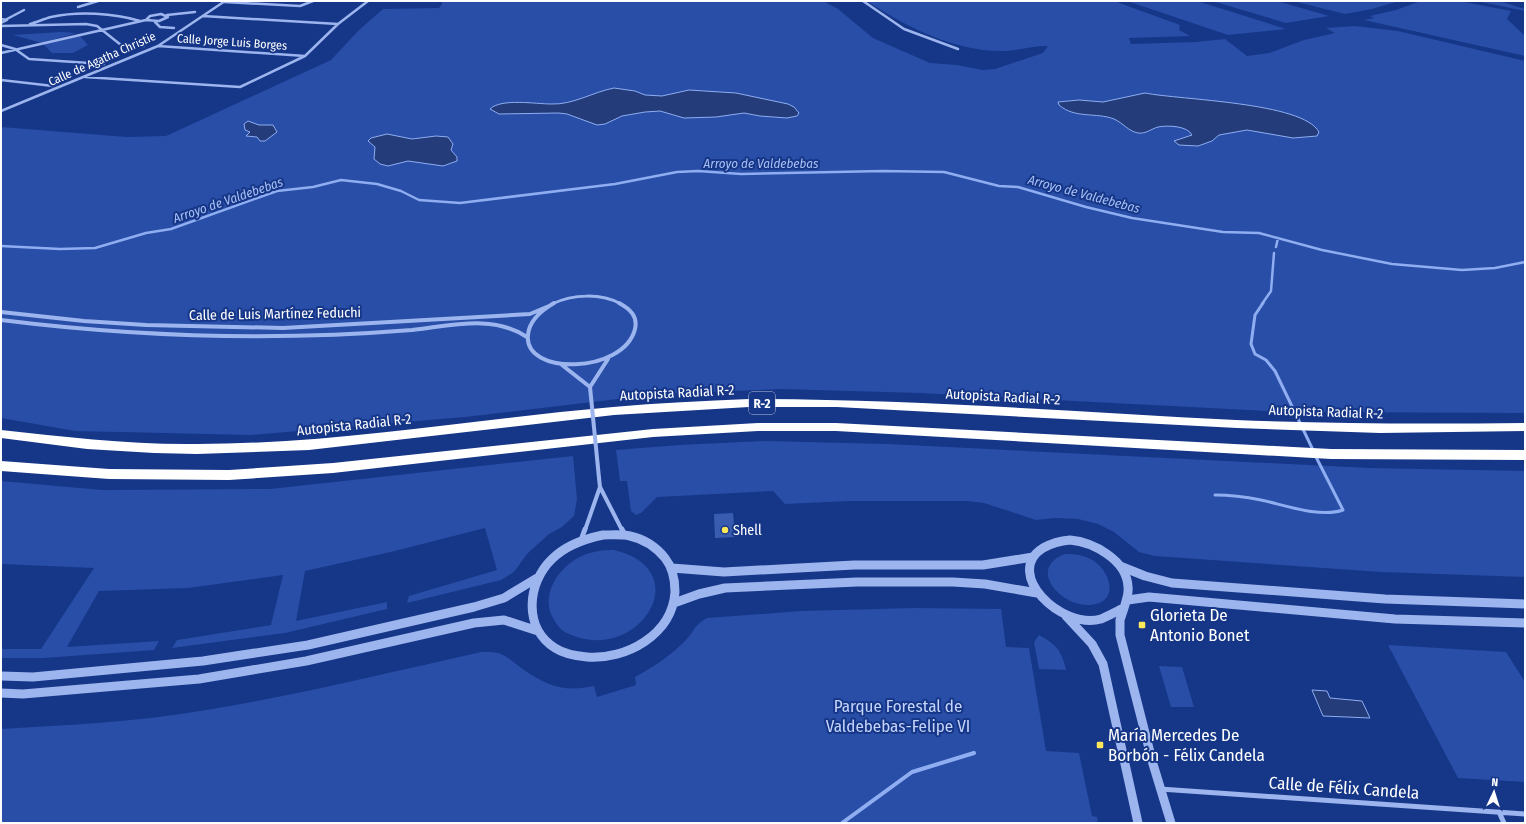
<svg xmlns="http://www.w3.org/2000/svg" width="1526" height="824" font-family="'Fira Sans Condensed',sans-serif">
<rect width="100%" height="100%" fill="#163688"/>
<!-- green -->
<path fill="#284ea7" d="M 442,1 L 823,1 L 838,9 L 873,38 L 930,63 L 957,65 L 983,70 L 995,69 L 1043,53 L 1048,46 C 1032,45 1018,51 1003,51 C 956,52 906,27 867,1 L 1114,1 L 1180,25 L 1179,30 L 1190,36 L 1129,38 L 1131,44 L 1196,42 L 1225,39 L 1247,56 L 1269,53 L 1304,40 L 1335,33 L 1326,28 L 1355,26 L 1398,31 L 1525,61 L 1525,413 L 1285,412 L 920,393 L 781,389 L 660,394 L 465,417 L 251,435 L 75,431 L 1,418 L 1,127 L 127,137 L 166,136 L 331,60 L 359,30 L 383,9 L 439,8 L 442,4 Z
M 1127,1 L 1197,1 L 1286,29 L 1228,35 Z
M 1212,1 L 1277,1 L 1329,16 L 1286,23 Z
M 1293,1 L 1399,1 L 1372,9 L 1345,14 Z
M 1421,1 L 1459,1 L 1511,11 L 1507,19 L 1525,36 L 1525,56 L 1364,20 L 1374,18 L 1370,16 L 1396,10 Z
M 1477,1 L 1499,1 L 1525,9 L 1525,11 Z
M 60,32 L 76,33 L 42,43 L 13,35 Z
M 80,36 L 88,45 L 73,53 L 52,53 L 43,44 Z
M 766,441 L 888,444 L 1369,468 L 1525,471 L 1525,577 L 1381,572 L 1155,556 L 1139,552 L 1114,532 L 1098,524 L 1078,519 L 1055,518 L 1036,520 L 984,503 L 967,501 L 849,501 L 785,504 L 773,491 L 657,497 L 641,513 L 636,515 L 631,511 L 627,481 L 620,481 L 616,450 L 679,445 Z
M 573,456 L 577,499 L 574,516 L 562,527 L 549,534 L 527,554 L 514,572 L 501,580 L 407,603 L 409,596 L 497,570 L 485,528 L 395,551 L 305,571 L 296,621 L 387,602 L 387,609 L 285,633 L 172,648 L 177,640 L 271,625 L 283,575 L 188,588 L 99,591 L 67,647 L 159,641 L 154,650 L 44,658 L 1,658 L 1,649 L 41,649 L 94,568 L 1,564 L 1,481 L 102,490 L 270,489 Z
M 614,550 C 699,570 638,665 569,634 C 560,631 555,622 551,614 C 542,591 561,565 582,556 C 593,551 603,550 614,550 Z
M 1065,554 C 1076,554 1085,555 1094,561 C 1109,571 1119,598 1096,604 C 1065,612 1024,569 1065,554 Z
M 915,608 L 1001,609 L 1006,647 L 1029,648 L 1046,751 L 1079,753 L 1092,816 L 1097,817 L 1098,823 L 1,823 L 1,729 C 68,725 134,722 200,711 C 294,696 387,673 481,652 C 506,651 505,657 524,670 C 549,687 565,692 594,686 L 597,697 L 636,685 L 635,677 C 655,666 670,656 686,640 C 696,629 692,627 707,618 L 801,611 Z
M 1039,635 C 1056,644 1062,651 1066,670 L 1039,669 L 1034,642 Z
M 1388,645 L 1506,652 L 1525,682 L 1525,782 L 1458,778 Z
M 1159,666 L 1182,667 L 1194,707 L 1171,707 Z"/>
<!-- water -->
<path fill="#243c79" stroke="#8fadf1" d="M 614,88 L 635,91 L 645,95 L 662,96 L 689,90 L 736,93 L 788,104 L 794,107 L 799,113 L 797,116 L 787,118 L 760,116 L 744,113 L 716,117 L 684,118 L 660,111 L 645,112 L 622,116 L 605,124 L 597,125 L 567,114 L 559,113 L 499,114 L 490,109 C 501,98 536,104 551,104 C 573,105 593,92 614,88 Z
M 1145,93 C 1180,100 1303,102 1319,132 L 1317,136 L 1293,138 L 1247,130 L 1219,135 L 1212,141 L 1198,146 L 1179,145 L 1174,141 L 1192,135 C 1188,126 1168,125 1158,127 C 1151,129 1146,134 1138,133 C 1128,131 1123,123 1114,119 C 1096,112 1075,119 1059,105 L 1058,102 L 1079,100 L 1103,102 Z
M 248,121 L 259,125 L 273,125 L 277,132 L 265,141 L 260,141 L 257,137 L 246,136 L 250,132 L 245,130 L 244,124 Z
M 387,134 L 412,139 L 436,136 L 448,137 L 453,144 L 451,150 L 457,157 L 457,161 L 443,166 L 408,161 L 388,166 L 380,164 L 374,159 L 375,147 L 368,141 L 371,138 Z
M 1312,690 L 1327,691 L 1330,698 L 1362,701 L 1370,718 L 1323,716 Z"/>
<g fill="none" stroke-linecap="round" stroke-linejoin="round">
<!-- stream-far2 -->
<path stroke="#8fadf1" stroke-width="2.5" d="M 1,246 L 60,249 L 95,248 L 146,233 L 171,229 L 277,191 L 313,187 L 341,180 L 377,184 L 401,191 L 419,200 L 460,203 L 615,184 L 677,172 L 698,171 L 741,174 L 883,171 L 944,172 L 999,186 L 1018,187 L 1086,207 L 1132,218 L 1223,232 L 1259,233 L 1322,250 L 1392,264 L 1462,270 L 1495,268 L 1525,262
M 1276,247 L 1278,238
M 1262,304 L 1271,291 L 1274,253"/>
<!-- stream-far1 -->
<path stroke="#8fadf1" stroke-width="3" d="M 1263,303 L 1255,315 L 1251,344 L 1255,354 L 1266,360 L 1275,371 L 1313,450
M 1215,495 C 1231,495 1246,497 1261,500 C 1284,505 1320,518 1343,510 L 1315,455"/>
<!-- stream -->
<path stroke="#8fadf1" stroke-width="4" d="M 842,823 L 912,772 L 974,753"/>
</g>
<!-- building -->
<path fill="#3a5cb0" d="M 733,513 L 735,537 L 715,538 L 714,514 Z"/>
<g fill="none" stroke-linecap="round" stroke-linejoin="round">
<!-- minor-far3 -->
<path stroke="#9db5ee" stroke-width="2.5" d="M 863,1 L 904,29 L 958,49
M 224,2 L 300,6 L 313,1
M 78,7 L 98,1
M 161,14 L 168,17 L 159,21 L 146,20 L 150,16 Z
M 167,15 L 195,12
M 203,16 L 338,24
M 1,19 L 7,20 L 1,23
M 7,19 L 24,10
M 155,22 L 160,27 L 174,28
M 30,24 C 37,22 44,19 51,17 C 78,11 114,13 140,21
M 1,26 L 86,24 L 97,26 L 121,45 L 144,46
M 1,45 L 15,49 L 29,59 L 104,64
M 158,46 L 305,56
M 1,53 L 146,20
M 85,77 L 240,87 L 305,56 L 338,24 L 368,1
M 1,80 L 53,86
M 1,111 L 158,46 L 225,1"/>
<!-- minor-far2 -->
<path stroke="#9db5ee" stroke-width="3" d="M 552,304 C 573,294 601,293 621,304"/>
<!-- minor-far1 -->
<path stroke="#9db5ee" stroke-width="4" d="M 554,303 C 542,310 529,321 528,335 C 523,376 624,374 635,329 C 638,316 630,309 619,303
M 1,312 L 84,321 L 146,325 L 283,328 L 530,314 L 549,306
M 1,320 C 137,337 275,341 412,330 C 450,326 493,314 527,337
M 562,365 L 590,387 L 608,359
M 599,478 L 600,487 L 622,530
M 585,530 L 600,487"/>
<!-- minor -->
<path stroke="#9db5ee" stroke-width="5" d="M 622,529 L 625,535
M 581,540 L 585,529
M 1160,789 L 1525,814
M 1499,812 L 1504,823"/>
<!-- tertiary -->
<path stroke="#9db5ee" stroke-width="9" d="M 603,535 C 612,535 621,534 630,536 C 644,539 656,547 665,558 C 673,568 675,580 675,592 C 672,635 626,660 587,657 C 576,656 564,654 555,648 C 523,628 527,583 552,559 C 566,545 584,539 603,535 Z
M 1070,540 C 1093,542 1127,560 1128,587 C 1129,594 1126,601 1124,608 C 1117,611 1109,616 1101,619 C 1061,630 1003,573 1043,548 C 1052,543 1059,541 1070,540 Z
M 1120,566 L 1145,576 L 1172,583 L 1385,599 L 1525,604
M 672,568 L 724,572 L 854,565 L 983,565 L 1033,557
M 1128,600 L 1149,597 L 1395,619 L 1525,623
M 674,603 L 699,594 L 725,588 L 857,582 L 953,582 L 985,584 L 1037,593
M 1124,608 L 1120,620 L 1120,635 L 1153,764 L 1171,823
M 1066,616 L 1092,644 L 1103,664 L 1138,823
M 1,676 L 33,677 L 203,661 L 308,645 L 474,607 L 504,598 L 537,578
M 1,693 L 23,694 L 199,679 L 306,661 L 474,623 L 504,620 L 538,631"/>
<!-- motorway -->
<path fill="#fff" fill-rule="evenodd" d="M 749,399 C 912,399 1074,412 1236,420 C 1333,424 1429,424 1525,423 L 1525,431 L 1380,433 L 1237,428 L 837,407 L 749,407 L 614,415 L 309,450 L 197,454 L 154,453 L 87,449 L 1,438 L 1,430 C 66,437 131,445 197,444 C 336,444 474,419 613,407 C 658,403 704,401 749,399 Z
M 758,423 L 836,423 L 1331,449 L 1525,450 L 1525,460 L 1331,459 L 836,431 L 758,431 L 653,437 L 333,473 L 229,480 L 109,479 L 1,471 L 1,461 L 109,469 L 229,470 L 333,463 L 653,429 Z"/>
<!-- minor-bridge -->
<path stroke="#9db5ee" stroke-width="4" d="M 590,387 L 599,478"/>
</g>
<!-- markers -->
<g fill="#ffe95a" stroke="#163688" stroke-width="1.5">
<circle cx="725" cy="530" r="4"/>
<rect x="1138" y="621" width="8" height="8" rx="2"/>
<rect x="1096" y="741" width="8" height="8" rx="2"/>
</g>
<g text-anchor="middle" dominant-baseline="central" stroke-width="4" stroke-linejoin="round" paint-order="stroke">
<!-- far-street labels -->
<g font-size="12" fill="#fff" stroke="#163688">
<text transform="translate(232 42) rotate(4)">Calle Jorge Luis Borges</text>
<text transform="translate(102 59) rotate(-24)">Calle de Agatha Christie</text>
</g>
<!-- far-water labels -->
<g font-size="13" font-style="italic" fill="#a8c0f6" stroke="#163688">
<text x="761" y="163">Arroyo de Valdebebas</text>
<text transform="translate(1084 194) rotate(15)">Arroyo de Valdebebas</text>
<text transform="translate(228 200) rotate(-19)">Arroyo de Valdebebas</text>
</g>
<!-- shield labels -->
<rect fill="#163688" stroke="#b9c3db" stroke-width="1" x="749" y="392" width="26" height="22" rx="3"/>
<g font-size="13" font-weight="bold" fill="#fff">
<text x="762" y="403">R-2</text>
</g>
<!-- street labels -->
<g font-size="14" fill="#fff" stroke="#163688">
<text transform="translate(275 314) rotate(-1)">Calle de Luis Martínez Feduchi</text>
<text transform="translate(677 393) rotate(-3)">Autopista Radial R-2</text>
<text transform="translate(1003 397) rotate(3)">Autopista Radial R-2</text>
<text transform="translate(1326 412) rotate(2)">Autopista Radial R-2</text>
<text transform="translate(354 425) rotate(-6)">Autopista Radial R-2</text>
</g>
<!-- poi labels -->
<g font-size="14" fill="#fff" stroke="#163688" text-anchor="start">
<text x="733" y="530">Shell</text>
</g>
<!-- near-poi labels -->
<g font-size="17" fill="#fff" stroke="#163688" text-anchor="start">
<text x="1150" y="615">Glorieta De<tspan x="1150" dy="20">Antonio Bonet</tspan></text>
<text x="1108" y="735">María Mercedes De<tspan x="1108" dy="20">Borbón - Félix Candela</tspan></text>
</g>
<!-- near-park labels -->
<g font-size="17" fill="#c3d3fa" stroke="#163688">
<text x="898" y="706">Parque Forestal de<tspan x="898" dy="20">Valdebebas-Felipe VI</tspan></text>
</g>
<!-- near-street labels -->
<g font-size="17" fill="#fff" stroke="#163688">
<text transform="translate(1344 788) rotate(4)">Calle de Félix Candela</text>
</g>
</g>
<!-- border -->
<rect width="1526" height="824" fill="none" stroke="#ffffff" stroke-width="4"/>
<!-- north arrow -->
<g transform="translate(1494 792) rotate(4)" stroke="#163688" stroke-width="3" paint-order="stroke">
<path d="M0-3L7 15L0 10L-7 15Z" fill="#ffffff"/>
<text y="-6" font-size="11" font-weight="bold" text-anchor="middle" fill="#ffffff">N</text>
</g>
</svg>
